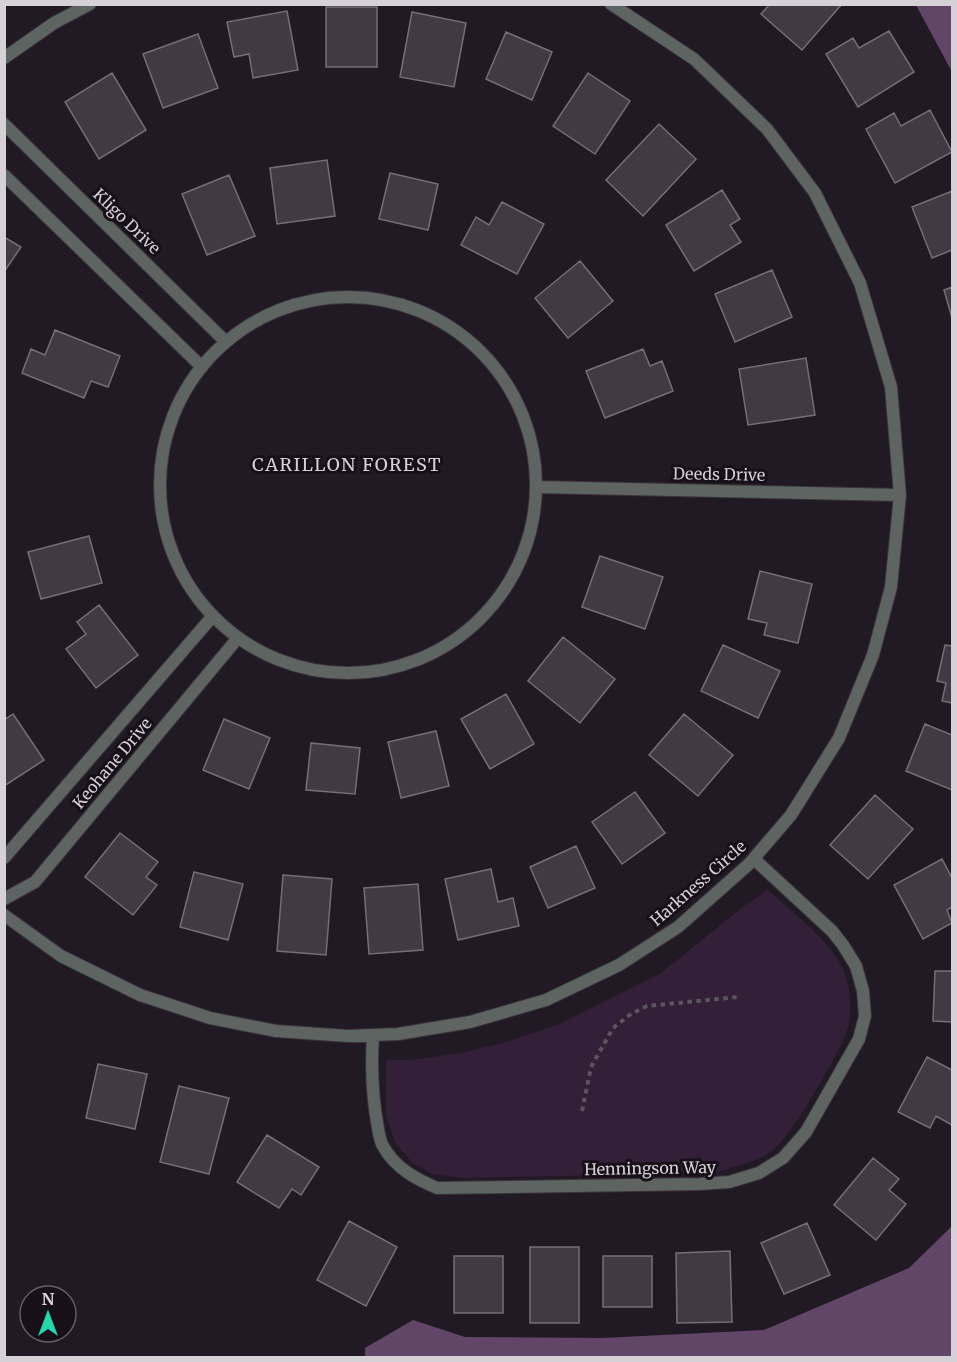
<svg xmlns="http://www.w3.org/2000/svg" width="957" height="1362" font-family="Merriweather,serif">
<rect width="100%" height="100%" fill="#211923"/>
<!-- green -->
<path fill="#341f39" d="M 768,890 C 792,912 834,943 845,973 C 851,993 853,1017 845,1036 C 836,1058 790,1139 772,1151 C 755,1163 732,1167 712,1173 L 461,1178 L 432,1174 L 412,1163 L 395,1142 L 386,1116 L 386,1060 L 413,1060 L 460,1053 L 503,1043 L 557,1025 L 661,973 L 744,906 Z"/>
<!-- forest -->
<path fill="#614667" d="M 916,5 L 952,5 L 952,72 Z
M 952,1226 L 952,1357 L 365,1357 L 365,1348 L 413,1320 L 465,1337 L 602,1338 L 764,1330 L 909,1268 Z"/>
<!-- building -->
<path fill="#413943" stroke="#776d79" stroke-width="1.5" d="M 770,4 L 842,4 L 802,50 L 761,14 Z
M 326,7 L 377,7 L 377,67 L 326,67 Z
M 287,11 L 298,70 L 253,78 L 249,54 L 234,57 L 227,22 Z
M 412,12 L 466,23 L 454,87 L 400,77 Z
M 889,31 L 914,72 L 858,107 L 826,54 L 853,38 L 859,48 Z
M 506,32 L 552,52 L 532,100 L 486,79 Z
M 198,34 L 218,88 L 163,108 L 143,54 Z
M 112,73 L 146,130 L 99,159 L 65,102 Z
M 588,73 L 630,101 L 595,154 L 553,126 Z
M 930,110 L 952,152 L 895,183 L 866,129 L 894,113 L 901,126 Z
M 659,124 L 696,159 L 643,216 L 606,180 Z
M 327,160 L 335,216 L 277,224 L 270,168 Z
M 390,173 L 438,184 L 428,230 L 379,219 Z
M 229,175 L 255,236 L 207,255 L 182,194 Z
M 722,190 L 740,219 L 730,225 L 741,242 L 694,271 L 666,225 Z
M 952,191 L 952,250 L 932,258 L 912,207 Z
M 502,202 L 544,224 L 517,274 L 461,245 L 476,217 L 489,225 Z
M 4,237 L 21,247 L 4,272 Z
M 580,261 L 613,301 L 568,338 L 535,298 Z
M 772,270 L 792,317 L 735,342 L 715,294 Z
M 952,287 L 952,318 L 944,290 Z
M 55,330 L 120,356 L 108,387 L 91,381 L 84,398 L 22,373 L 31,349 L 45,355 Z
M 643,349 L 650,366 L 662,361 L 673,391 L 605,418 L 586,371 Z
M 806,358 L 815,415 L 748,425 L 739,369 Z
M 89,536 L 102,583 L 41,599 L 28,552 Z
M 600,556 L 663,577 L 645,629 L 582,607 Z
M 760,571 L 812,584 L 798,643 L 764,635 L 767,623 L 748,619 Z
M 99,605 L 138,655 L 96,688 L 66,649 L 86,634 L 77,622 Z
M 563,637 L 615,679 L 580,723 L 528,681 Z
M 723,645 L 780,671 L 758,718 L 701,691 Z
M 945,645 L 952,646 L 952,703 L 942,701 L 946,683 L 937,681 Z
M 506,694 L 534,744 L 490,769 L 461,719 Z
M 13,714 L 44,760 L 4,786 L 4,720 Z
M 684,714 L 733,755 L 698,796 L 649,755 Z
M 224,719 L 270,738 L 249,789 L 203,770 Z
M 925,724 L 952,735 L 952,790 L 906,771 Z
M 436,731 L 449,786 L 401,798 L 388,742 Z
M 311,743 L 360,748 L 355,794 L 306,790 Z
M 635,792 L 665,833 L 622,864 L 592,822 Z
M 875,795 L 913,829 L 868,879 L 830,845 Z
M 120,833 L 158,862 L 146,877 L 157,885 L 133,915 L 85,877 Z
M 576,846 L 595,888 L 548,908 L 530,867 Z
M 942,859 L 952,878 L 952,907 L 947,910 L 952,923 L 923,939 L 894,885 Z
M 491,869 L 498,902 L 513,898 L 519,926 L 458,940 L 445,879 Z
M 194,872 L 243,884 L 228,940 L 180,927 Z
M 283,875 L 332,879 L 326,955 L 277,951 Z
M 418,884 L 423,950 L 369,954 L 364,888 Z
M 935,971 L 952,971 L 952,1022 L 933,1021 Z
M 927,1057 L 952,1070 L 952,1125 L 936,1116 L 930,1128 L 898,1112 Z
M 98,1064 L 147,1074 L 135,1129 L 86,1118 Z
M 179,1086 L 229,1098 L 209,1174 L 160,1162 Z
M 267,1135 L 319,1167 L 301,1195 L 292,1189 L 279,1208 L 237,1182 Z
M 873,1158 L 899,1179 L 889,1190 L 906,1204 L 876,1240 L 834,1205 Z
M 349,1221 L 397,1247 L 366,1306 L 317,1280 Z
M 807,1223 L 830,1275 L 784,1294 L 761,1243 Z
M 530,1247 L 579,1247 L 579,1323 L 530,1323 Z
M 730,1251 L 732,1322 L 677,1323 L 676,1253 Z
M 454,1256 L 503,1256 L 503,1313 L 454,1313 Z
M 603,1256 L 652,1256 L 652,1307 L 603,1307 Z"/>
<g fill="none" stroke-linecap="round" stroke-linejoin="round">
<defs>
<path id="street" d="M 4,58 L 54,23 L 90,4
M 4,124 L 226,342
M 4,175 L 202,367
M160 485a188 188 0 1 1 376 0a188 188 0 1 1-376 0Z
M 538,487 L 900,495
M 4,858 L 212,617
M 4,899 L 35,882 L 237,639
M 4,915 L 61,956 L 140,995 L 210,1018 L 276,1031 L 348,1036 L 398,1034 L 470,1022 L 546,1000 L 619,965 L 678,927 L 749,864 L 791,815 L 839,738 L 873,655 L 891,587 L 900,495 L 891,387 L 860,283 L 815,193 L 767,129 L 694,59 L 611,4
M 373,1035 C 371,1066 372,1097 378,1128 C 379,1134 380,1141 383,1146 C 395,1168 416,1179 437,1188 L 700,1184 L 729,1182 L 759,1173 L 783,1158 L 806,1132 L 859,1039 L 865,1016 L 863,991 L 856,966 L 843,945 L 832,931 L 754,859"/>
</defs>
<!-- street casing -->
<use href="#street" stroke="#3a333c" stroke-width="14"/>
<!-- path -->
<path stroke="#5c555e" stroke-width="4" stroke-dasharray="4.5 4.5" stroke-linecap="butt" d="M 582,1111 L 591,1067 L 613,1028 L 631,1014 L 647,1006 L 738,997"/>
<!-- street -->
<use href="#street" stroke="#5d6461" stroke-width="12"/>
</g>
<g text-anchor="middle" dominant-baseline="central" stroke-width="6" stroke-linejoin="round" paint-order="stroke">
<!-- street labels -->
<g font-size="16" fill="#d6d0d7" stroke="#181019">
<text transform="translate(127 221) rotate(44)">Kligo Drive</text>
<text transform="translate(719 474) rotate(1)">Deeds Drive</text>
<text transform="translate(112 763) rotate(-50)">Keohane Drive</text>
<text transform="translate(698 883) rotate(-41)">Harkness Circle</text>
<text transform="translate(650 1168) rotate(-1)">Henningson Way</text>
</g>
<!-- neighbourhood labels -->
<g font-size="18" letter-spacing="1.5" fill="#d6d0d7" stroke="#181019">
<text x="347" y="464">CARILLON FOREST</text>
</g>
</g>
<!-- border -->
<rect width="957" height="1362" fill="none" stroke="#d6d0d7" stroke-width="12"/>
<!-- north arrow -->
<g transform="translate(48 1314)"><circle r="28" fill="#181019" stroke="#645d65" stroke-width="1.5"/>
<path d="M0-4.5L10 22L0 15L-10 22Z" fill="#28d5ad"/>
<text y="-9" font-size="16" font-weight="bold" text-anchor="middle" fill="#d6d0d7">N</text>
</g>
</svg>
